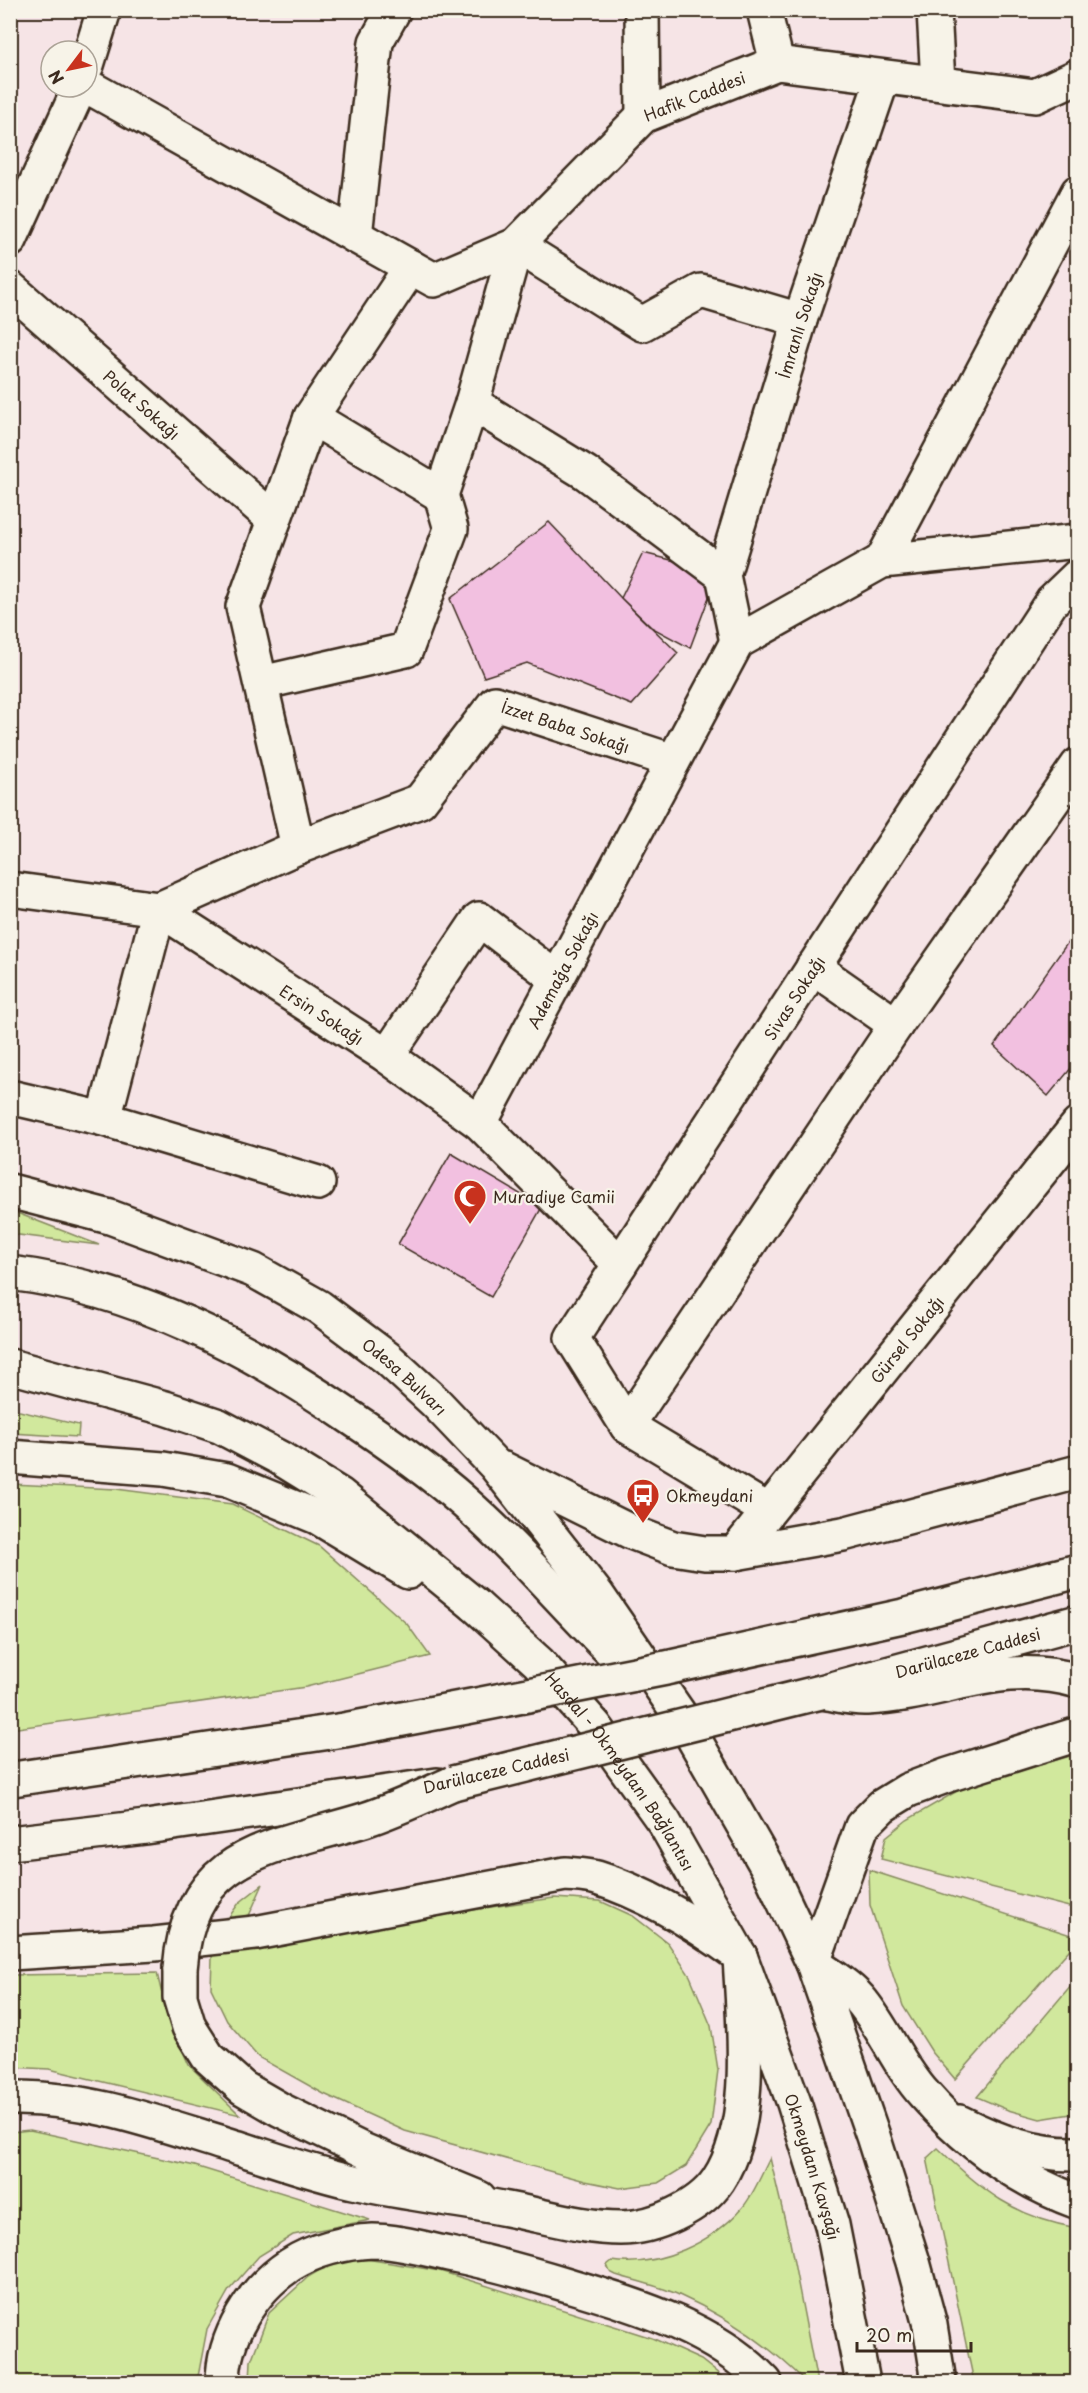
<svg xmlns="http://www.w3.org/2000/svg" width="1088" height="2393" font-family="'Playpen Sans',sans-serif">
<rect width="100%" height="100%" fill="#f6e4e6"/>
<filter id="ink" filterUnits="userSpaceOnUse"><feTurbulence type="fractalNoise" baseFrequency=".0167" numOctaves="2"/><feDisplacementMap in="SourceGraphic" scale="12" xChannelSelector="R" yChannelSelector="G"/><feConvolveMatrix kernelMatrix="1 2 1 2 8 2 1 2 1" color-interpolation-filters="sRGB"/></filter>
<g filter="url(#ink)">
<!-- green -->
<path fill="#d1e89d" stroke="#86895e" stroke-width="1.5" d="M 11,1210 L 12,1211 L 99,1245 L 11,1234 Z
M 11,1409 L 79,1425 L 78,1437 L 11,1433 Z
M 11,1484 L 116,1489 L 232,1504 L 319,1546 L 407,1624 L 430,1656 L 306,1687 L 11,1729 Z
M 1077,1754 L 1077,1909 L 881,1859 L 886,1837 L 907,1820 L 964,1787 Z
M 869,1870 L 1077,1937 L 1077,1941 L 955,2079 L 932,2052 L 903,2006 L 870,1905 Z
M 263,1884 L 233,1952 L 491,1907 L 554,1898 L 600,1901 L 633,1916 L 668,1943 L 690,1976 L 711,2026 L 718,2070 L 711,2125 L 686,2166 L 658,2183 L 620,2188 L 585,2181 L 405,2131 L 324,2094 L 258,2057 L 227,2021 L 211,1988 L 212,1957 L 218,1932 L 239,1903 Z
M 157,1973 L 167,2016 L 189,2065 L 240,2115 L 49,2069 L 11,2067 L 10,1975 Z
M 1077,1978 L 1077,2113 L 1040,2119 L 1008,2110 L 977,2097 Z
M 30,2130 L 195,2166 L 370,2220 L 293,2235 L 259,2256 L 229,2290 L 207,2329 L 197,2382 L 11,2382 L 11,2132 Z
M 938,2148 C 982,2191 1015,2217 1077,2228 L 1078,2381 L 1075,2382 L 974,2382 L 927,2158 Z
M 770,2158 L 790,2242 L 817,2382 L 806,2382 C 770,2346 724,2315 677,2294 C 658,2286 636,2281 616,2275 L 610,2272 L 607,2265 L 612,2261 C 659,2268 713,2242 743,2207 C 754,2194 762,2173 770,2158 Z
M 360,2258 L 440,2271 L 652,2338 L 701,2360 L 729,2382 L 250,2382 L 251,2361 L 269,2313 L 308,2277 L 330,2264 Z"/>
<!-- building -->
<path fill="#f2c0e0" stroke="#3b2a1e" stroke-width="1.5" d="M 549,522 L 621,598 L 678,653 L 632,705 L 527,663 L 484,677 L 450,599 Z
M 643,553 L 683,563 L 715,581 L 690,648 L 649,626 L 621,598 Z
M 1078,928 L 1078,1060 L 1048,1096 L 994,1046 Z
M 451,1153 L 542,1207 L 491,1297 L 398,1244 Z"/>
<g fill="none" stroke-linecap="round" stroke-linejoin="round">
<defs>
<g id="street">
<path d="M 642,10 L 643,116"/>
<path d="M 764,10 L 777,63"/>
<path d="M 934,10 L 938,83"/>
<path d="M 87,65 L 104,10"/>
<path id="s1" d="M 87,86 L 434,280 L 516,245 L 643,116 L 777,63 L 1035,96 L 1078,76"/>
<path d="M 355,236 L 376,42 L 394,10"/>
<path d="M 10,240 L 80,87"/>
<path d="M 516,245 L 642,324 L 701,291 L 800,320"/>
<path id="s2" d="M 10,288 L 274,520"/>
<path d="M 472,403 L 586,473 L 723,575"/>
<path d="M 311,417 L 441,495 L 472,403 L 516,245"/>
<path d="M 882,561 L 1078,192"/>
<path id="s3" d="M 737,642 L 723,575 L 800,320 L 883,77"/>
<path d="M 737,642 L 882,561 L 1078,541"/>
<path d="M 261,683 L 406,650 L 451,529 L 441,495"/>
<path id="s4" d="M 298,847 L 420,801 L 495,703 L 673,761"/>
<path d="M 10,889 L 159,909 L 298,847 L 243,607 L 311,417 L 411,267"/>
<path d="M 813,967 L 896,1025"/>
<path d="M 387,1056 L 479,919 L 557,979"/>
<path d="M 10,1097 L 104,1119 L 318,1183"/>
<path id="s5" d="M 104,1119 L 159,909 L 387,1056 L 480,1123 L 620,1264"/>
<path id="s6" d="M 480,1123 L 737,642"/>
<path id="s7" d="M 627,1426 L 572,1338 L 1052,601 L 1078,576"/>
<path d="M 767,1510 L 627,1426 L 896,1025 L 1078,765"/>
<path id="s8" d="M 735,1553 L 1078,1125"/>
</g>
<g id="secondary">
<path id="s9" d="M 821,1692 L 1078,1622"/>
<path d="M 10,1843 L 146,1827 L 437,1785"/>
</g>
<g id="primary">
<path id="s10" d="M 10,1191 L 110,1217 L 253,1270 L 319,1307 L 387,1358 L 435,1402 L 495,1465 L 598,1596 L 682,1718"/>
<path d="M 10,1273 C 135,1288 248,1347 350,1417 C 389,1443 428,1470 463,1501 C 524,1554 574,1617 633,1672"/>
<path d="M 10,1366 L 165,1408 L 219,1426 L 280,1458 L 340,1495 L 475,1605"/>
<path d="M 10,1457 L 163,1469 L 227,1480 L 317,1517 L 408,1572"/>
<path d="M 504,1469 L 631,1532 L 673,1548 L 705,1553 L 735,1553 L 843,1534 L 1078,1472"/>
<path d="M 821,1692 C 836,1694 852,1699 867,1698 C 944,1695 999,1658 1078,1681"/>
<path d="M 10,1953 L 154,1944 L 255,1933 L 565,1874 C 575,1875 587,1875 597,1878 C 646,1893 699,1926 740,1956"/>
<path d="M 813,1963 L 862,1826 L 882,1806 L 908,1790 L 948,1775 L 1078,1734"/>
<path d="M 180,1969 L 180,1997 L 189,2027 L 208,2057 L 243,2088 L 281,2110 L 365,2151 L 479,2198"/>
<path d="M 959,2122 C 997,2141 1034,2155 1078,2154"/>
</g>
<g id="highway">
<path id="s11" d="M 475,1605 L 538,1662 L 595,1726 L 664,1822 L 740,1956 L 794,2103 L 832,2225 L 863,2382"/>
<path d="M 682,1718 L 769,1870 L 813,1963 L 873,2136 L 913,2262 L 930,2325 L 939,2382"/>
<path d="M 813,1963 C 830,1975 851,1987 863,2003 C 886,2032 900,2068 925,2095 C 967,2143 1018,2180 1078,2202"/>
<path d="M 10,2098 C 89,2096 168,2127 242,2149 C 280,2161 319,2175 358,2183 C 407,2194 457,2199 507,2209 C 545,2216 582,2228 621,2228 C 654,2228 700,2207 718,2180 C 756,2123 743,2021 740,1956"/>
<path d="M 223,2382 C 223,2337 252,2290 290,2265 C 313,2250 345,2242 373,2241 C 397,2241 425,2249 449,2254 C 489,2262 528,2273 568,2285 C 637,2306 714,2328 765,2382"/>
</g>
</defs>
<!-- street casing -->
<use href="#street" stroke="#3b2a1e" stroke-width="38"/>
<!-- secondary casing -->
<use href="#secondary" stroke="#3b2a1e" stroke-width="38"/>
<!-- primary casing -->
<use href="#primary" stroke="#3b2a1e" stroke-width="38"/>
<!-- highway casing -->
<use href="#highway" stroke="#3b2a1e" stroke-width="38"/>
<!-- street -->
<use href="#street" stroke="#f7f3e8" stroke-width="33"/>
<!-- secondary -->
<use href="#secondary" stroke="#f7f3e8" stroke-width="33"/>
<!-- primary -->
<use href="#primary" stroke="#f7f3e8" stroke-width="33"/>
<!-- highway -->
<use href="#highway" stroke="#f7f3e8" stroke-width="33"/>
<defs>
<path id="secondary-bridge" d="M 13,1779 L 344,1730 L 477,1705 L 666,1668 L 903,1616 L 1078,1571
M 453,1783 L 821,1692"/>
<path id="primary-bridge" d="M 180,1969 C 189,1850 273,1848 364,1820 C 395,1810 424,1796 453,1783"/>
</defs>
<!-- secondary-bridge casing -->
<use href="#secondary-bridge" stroke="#3b2a1e" stroke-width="38" stroke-linecap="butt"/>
<!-- primary-bridge casing -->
<use href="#primary-bridge" stroke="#3b2a1e" stroke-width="38" stroke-linecap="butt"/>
<!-- secondary-bridge -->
<use href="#secondary-bridge" stroke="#f7f3e8" stroke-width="33"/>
<!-- primary-bridge -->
<use href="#primary-bridge" stroke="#f7f3e8" stroke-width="33"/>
</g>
</g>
<!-- icons -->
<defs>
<symbol id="mosque-pin" viewBox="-11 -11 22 30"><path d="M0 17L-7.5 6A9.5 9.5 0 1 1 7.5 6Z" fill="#c8321e" stroke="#f7f3e8"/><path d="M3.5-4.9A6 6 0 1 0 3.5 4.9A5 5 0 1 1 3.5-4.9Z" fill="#fff"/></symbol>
<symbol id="bus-pin" viewBox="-11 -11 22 30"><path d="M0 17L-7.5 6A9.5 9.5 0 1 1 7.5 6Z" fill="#c8321e" stroke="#f7f3e8"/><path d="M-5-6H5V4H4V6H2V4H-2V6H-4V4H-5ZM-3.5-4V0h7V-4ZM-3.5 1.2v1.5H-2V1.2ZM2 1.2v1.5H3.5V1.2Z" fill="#fff"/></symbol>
</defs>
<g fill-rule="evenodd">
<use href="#mosque-pin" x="451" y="1177" width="38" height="52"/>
<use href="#bus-pin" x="624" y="1476" width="38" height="52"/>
</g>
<g text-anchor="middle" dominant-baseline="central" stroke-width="4.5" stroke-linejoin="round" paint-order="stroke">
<!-- street labels -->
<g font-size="16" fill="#3b2a1e" stroke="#f7f3e8">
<text stroke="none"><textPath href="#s1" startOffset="723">Hafik Caddesi</textPath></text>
<text stroke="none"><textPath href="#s3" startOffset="330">İmranlı Sokağı</textPath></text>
<text stroke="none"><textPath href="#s2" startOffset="176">Polat Sokağı</textPath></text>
<text stroke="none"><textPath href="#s4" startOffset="328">İzzet Baba Sokağı</textPath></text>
<text stroke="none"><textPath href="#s6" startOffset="174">Ademağa Sokağı</textPath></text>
<text stroke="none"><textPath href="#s7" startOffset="510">Sivas Sokağı</textPath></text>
<text stroke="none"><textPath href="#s5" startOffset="411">Ersin Sokağı</textPath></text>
<text stroke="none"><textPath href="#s8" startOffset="274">Gürsel Sokağı</textPath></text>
<text stroke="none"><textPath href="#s10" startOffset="442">Odesa Bulvarı</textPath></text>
<text stroke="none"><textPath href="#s9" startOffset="152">Darülaceze Caddesi</textPath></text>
<text transform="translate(496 1770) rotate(-13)">Darülaceze Caddesi</text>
<text stroke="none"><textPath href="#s11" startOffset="222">Hasdal - Okmeydanı Bağlantısı</textPath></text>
<text stroke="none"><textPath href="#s11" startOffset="666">Okmeydanı Kavşağı</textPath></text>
</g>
<!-- poi labels -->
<g font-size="16" fill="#3b2a1e" stroke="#f7f3e8" text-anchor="start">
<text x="493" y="1196">Muradiye Camii</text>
<text x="666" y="1495">Okmeydani</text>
</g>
</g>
<!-- margin -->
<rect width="1088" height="2393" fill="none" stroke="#f7f3e8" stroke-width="36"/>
<rect x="18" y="18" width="1052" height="2357" fill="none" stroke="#3b2a1e" stroke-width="2" filter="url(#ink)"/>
<!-- north arrow -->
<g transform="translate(69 69) rotate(238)"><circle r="28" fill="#f7f3e8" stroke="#aca397" stroke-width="1.5"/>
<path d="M0-4.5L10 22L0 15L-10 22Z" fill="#c8321e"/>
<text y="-9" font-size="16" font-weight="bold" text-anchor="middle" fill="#3b2a1e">N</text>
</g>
<!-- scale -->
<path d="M857 2342v9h114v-9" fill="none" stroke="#3b2a1e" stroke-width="3"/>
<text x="866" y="2342" font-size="18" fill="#3b2a1e" stroke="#f7f3e8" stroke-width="4.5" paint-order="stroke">20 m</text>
</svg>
